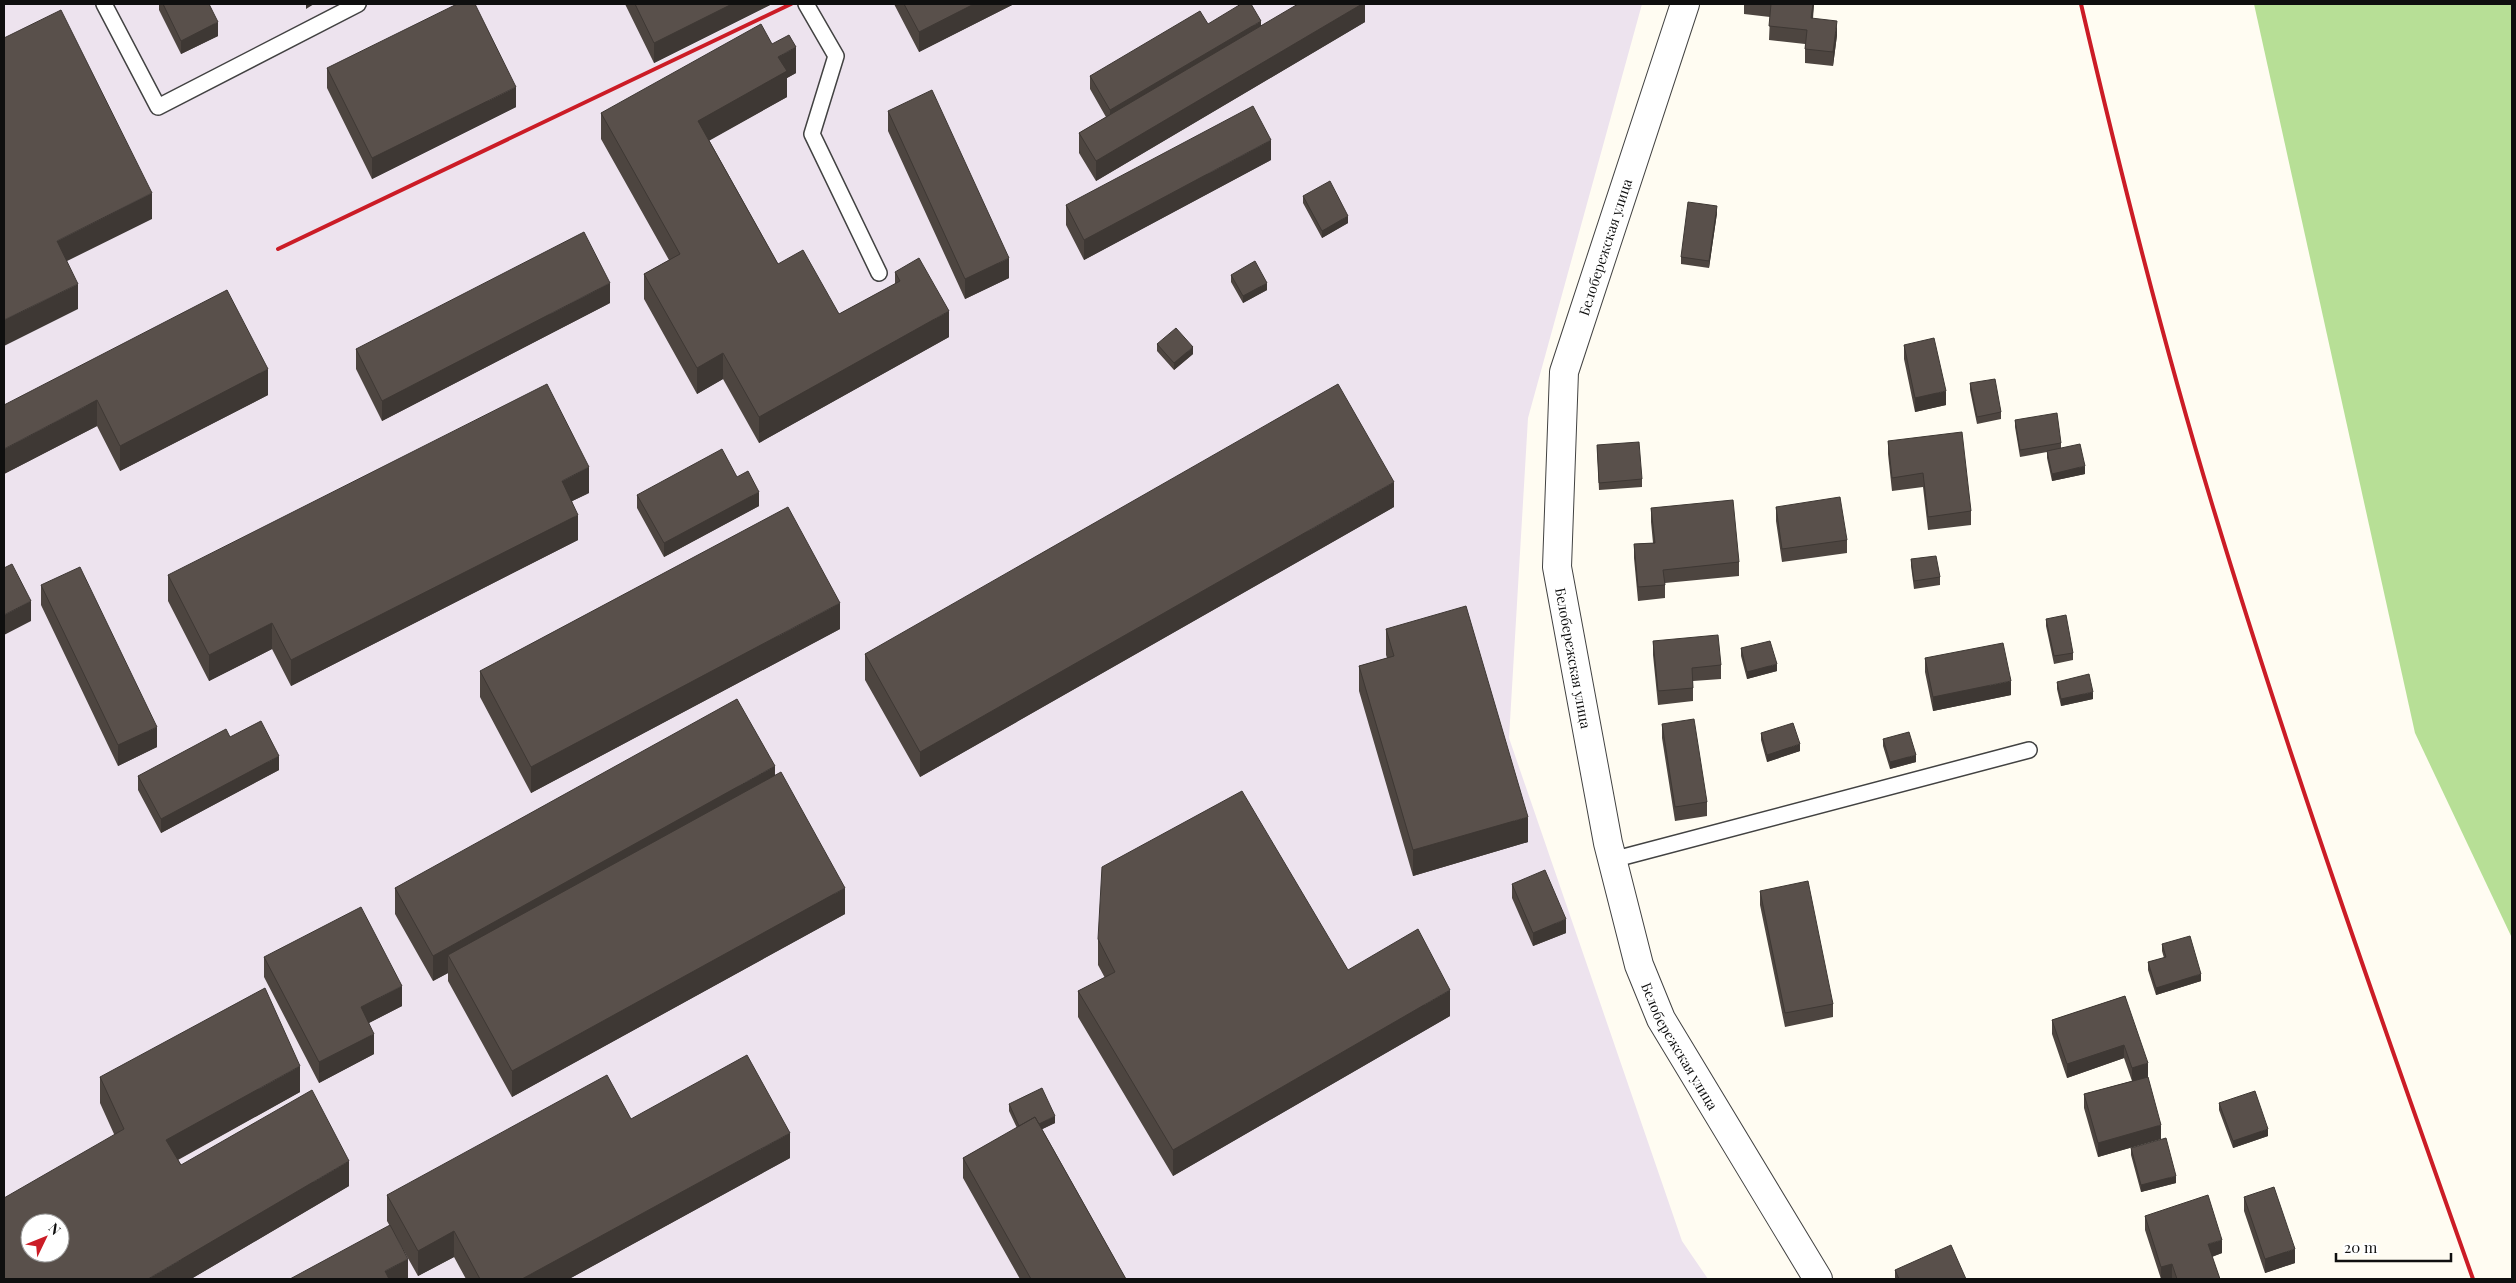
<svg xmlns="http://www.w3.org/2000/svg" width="2516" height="1283" font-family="'Playfair Display',serif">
<rect width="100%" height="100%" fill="#fffcf2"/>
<!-- industrial -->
<path fill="#ede3ee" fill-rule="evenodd" d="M 4,4 L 1642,4 L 1528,418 L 1509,738 L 1682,1241 L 1708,1279 L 4,1279 ZM 30,1223 L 60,1223 L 60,1253 L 30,1253 Z"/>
<!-- forest -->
<path fill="#b7df96" d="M 2254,4 L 2512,4 L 2512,938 L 2415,733 Z"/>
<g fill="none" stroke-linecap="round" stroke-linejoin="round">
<defs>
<path id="lane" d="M 104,4 L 158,107 L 358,4
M 806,4 L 836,56 L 812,134 L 879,273
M 1612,860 L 2029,750"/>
<g id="street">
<path id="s1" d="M 1685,4 L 1564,372 L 1557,567 L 1608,843 L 1639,965 L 1661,1019 L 1818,1279"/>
</g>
</defs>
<!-- lane casing -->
<use href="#lane" stroke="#424242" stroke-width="18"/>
<!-- street casing -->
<use href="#street" stroke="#424242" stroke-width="30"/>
<!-- lane -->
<use href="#lane" stroke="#fff" stroke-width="15"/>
<!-- street -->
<use href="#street" stroke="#fff" stroke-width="28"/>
<!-- rail -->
<path stroke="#cb1c26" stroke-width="4" d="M 2081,4 C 2120,171 2162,339 2212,504 C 2291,765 2382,1022 2473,1279
M 278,249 L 791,4"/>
</g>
<!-- wall -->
<path fill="#4d4540" d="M 159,4 L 209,4 L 218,36 L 181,54 L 159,10 Z
M 625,4 L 772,4 L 654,63 Z
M 894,4 L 1014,4 L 919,52 Z
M 1365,4 L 1365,22 L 1096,181 L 1079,153 L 1079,133 L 1106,117 L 1090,89 L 1090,76 L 1208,24 L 1261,26 Z
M 1744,4 L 1814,4 L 1813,19 L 1837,35 L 1833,66 L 1805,63 L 1805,44 L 1769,40 L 1770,17 L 1744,14 Z
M 772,44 L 796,73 L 787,78 L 787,97 L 709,140 L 778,264 L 839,314 L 895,284 L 895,272 L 949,337 L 759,443 L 723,379 L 697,394 L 644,299 L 644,274 L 669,260 L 601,139 L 601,113 Z
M 327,68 L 516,107 L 372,179 L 327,88 Z
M 888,111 L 1009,278 L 965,299 L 888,131 Z
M 1271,160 L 1084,260 L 1066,225 L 1066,205 Z
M 1303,196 L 1348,223 L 1322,238 L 1303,203 Z
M 1717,213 L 1709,268 L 1681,264 L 1681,257 Z
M 1231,275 L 1267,290 L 1243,303 L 1231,282 Z
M 227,290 L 268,395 L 120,471 L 97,426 L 4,474 Z
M 610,303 L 382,421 L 356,369 L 356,349 Z
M 1157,344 L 1193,354 L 1174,370 L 1157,351 Z
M 1904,345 L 1946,405 L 1915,412 L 1904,359 Z
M 1970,383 L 2001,412 L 2001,419 L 1977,424 L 1970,390 Z
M 2015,420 L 2061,443 L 2061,448 L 2085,474 L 2052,481 L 2047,458 L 2047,452 L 2020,457 L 2015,427 Z
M 1888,441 L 1971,511 L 1971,525 L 1928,530 L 1923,487 L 1892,491 L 1888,454 Z
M 1597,445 L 1642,479 L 1642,487 L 1599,490 Z
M 737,477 L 759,506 L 664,557 L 637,508 L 637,495 Z
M 589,493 L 572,501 L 578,540 L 291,686 L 272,649 L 209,681 L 168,601 L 168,575 Z
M 1394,507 L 920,777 L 865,680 L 865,654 Z
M 1776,507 L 1847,540 L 1847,553 L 1782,562 L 1776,521 Z
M 1651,508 L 1739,562 L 1739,576 L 1665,583 L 1665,598 L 1638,601 L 1634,558 L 1634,544 L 1653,543 L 1651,522 Z
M 1911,559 L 1940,577 L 1940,585 L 1914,589 L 1911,566 Z
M 41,585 L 157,747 L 118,766 L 41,605 Z
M 2046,619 L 2073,653 L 2073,660 L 2054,664 L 2046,626 Z
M 840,629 L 531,793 L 480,697 L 480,671 Z
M 1386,629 L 1528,842 L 1413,876 L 1359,691 L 1359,666 L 1387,658 L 1386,655 Z
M 1653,641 L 1721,665 L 1721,679 L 1693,681 L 1693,701 L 1658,705 L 1653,655 Z
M 1741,648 L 1777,671 L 1747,679 L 1741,656 Z
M 1925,658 L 2011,695 L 1933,711 L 1925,672 Z
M 2057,682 L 2093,699 L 2061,706 L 2057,689 Z
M 1662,724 L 1707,802 L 1707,816 L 1675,821 L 1662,738 Z
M 1761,733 L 1800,751 L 1767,762 L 1761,740 Z
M 230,737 L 279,770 L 161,833 L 138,790 L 138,776 Z
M 1883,739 L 1916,762 L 1890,769 L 1883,746 Z
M 775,775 L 845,914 L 512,1097 L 448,981 L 448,973 L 433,981 L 395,914 L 395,888 Z
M 1512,884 L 1566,933 L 1533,946 L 1512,898 Z
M 1760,891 L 1833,1004 L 1833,1017 L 1785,1027 L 1760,905 Z
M 1098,939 L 1348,970 L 1450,1016 L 1173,1176 L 1078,1017 L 1078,991 L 1105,978 L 1098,965 Z
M 2162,944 L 2201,981 L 2156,995 L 2148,970 L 2148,962 L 2164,958 L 2162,951 Z
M 264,957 L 402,1006 L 369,1023 L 374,1054 L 319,1083 L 264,977 Z
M 2125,996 L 2148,1077 L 2161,1139 L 2098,1157 L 2084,1108 L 2084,1094 L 2132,1081 L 2124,1058 L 2067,1078 L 2052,1034 L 2052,1020 Z
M 100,1077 L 300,1092 L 178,1160 L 181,1165 L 349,1186 L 191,1279 L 114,1134 L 100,1103 Z
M 2219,1103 L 2268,1136 L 2233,1148 L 2219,1110 Z
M 1009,1104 L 1055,1123 L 1042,1129 L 1126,1279 L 1020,1279 L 963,1178 L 963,1158 L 1017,1128 L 1009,1111 Z
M 631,1119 L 790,1158 L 569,1279 L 466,1279 L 454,1257 L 418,1276 L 387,1221 L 387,1195 Z
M 2131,1148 L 2176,1183 L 2141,1192 L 2131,1155 Z
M 2244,1197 L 2295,1263 L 2265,1273 L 2244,1211 Z
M 2145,1216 L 2222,1253 L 2212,1257 L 2220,1279 L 2173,1279 L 2172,1278 L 2167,1279 L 2161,1279 L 2145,1230 Z
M 1895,1270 L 1966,1279 L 1895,1279 Z"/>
<!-- shaded-wall -->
<path fill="#3e3834" d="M 306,4 L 314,4 L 306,9 Z
M 732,4 L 772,4 L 654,63 L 654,43 Z
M 974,4 L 1014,4 L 919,52 L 919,32 Z
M 1362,4 L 1365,4 L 1365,22 L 1096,181 L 1096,161 Z
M 1813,4 L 1814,4 L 1811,32 L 1811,18 Z
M 1261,21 L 1261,35 L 1110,124 L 1110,110 Z
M 1837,21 L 1837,35 L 1833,66 L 1833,52 Z
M 218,22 L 218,36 L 181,54 L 181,41 Z
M 796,47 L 796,73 L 787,78 L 787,97 L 698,147 L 698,121 L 778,57 Z
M 516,87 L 516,107 L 372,179 L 372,158 Z
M 1271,140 L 1271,160 L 1084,260 L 1084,240 Z
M 152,193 L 152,219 L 57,266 L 57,241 Z
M 1717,206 L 1717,213 L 1709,268 L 1709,261 Z
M 1348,216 L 1348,223 L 1322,238 L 1322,231 Z
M 1009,258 L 1009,278 L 965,299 L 965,279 Z
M 610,283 L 610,303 L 382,421 L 382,401 Z
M 1267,283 L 1267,290 L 1243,303 L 1243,296 Z
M 78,284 L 78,309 L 4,346 L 4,320 Z
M 949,311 L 949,337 L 759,443 L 759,417 Z
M 1193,347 L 1193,354 L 1174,370 L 1174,363 Z
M 723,353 L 723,379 L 697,394 L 697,368 Z
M 268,369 L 268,395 L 120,471 L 120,446 Z
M 1946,391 L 1946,405 L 1915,412 L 1915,398 Z
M 97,400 L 97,426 L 4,474 L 4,449 Z
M 2085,466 L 2085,474 L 2052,481 L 2052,474 Z
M 589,467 L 589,493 L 562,506 L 562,481 Z
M 1394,482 L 1394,507 L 920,777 L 920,752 Z
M 759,492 L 759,506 L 664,557 L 664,543 Z
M 578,515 L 578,540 L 291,686 L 291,660 Z
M 31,601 L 31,621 L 4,635 L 4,615 Z
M 840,603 L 840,629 L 531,793 L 531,767 Z
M 272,623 L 272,649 L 209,681 L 209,655 Z
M 1777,664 L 1777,671 L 1747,679 L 1747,672 Z
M 2011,681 L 2011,695 L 1933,711 L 1933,697 Z
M 2093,692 L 2093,699 L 2061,706 L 2061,699 Z
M 157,727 L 157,747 L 118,766 L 118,745 Z
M 1800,744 L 1800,751 L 1767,762 L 1767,755 Z
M 1916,755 L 1916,762 L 1890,769 L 1890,762 Z
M 279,756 L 279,770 L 161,833 L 161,819 Z
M 775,766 L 775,792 L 448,955 L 448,973 L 433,981 L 433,956 Z
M 1528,817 L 1528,842 L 1413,876 L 1413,850 Z
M 845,888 L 845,914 L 512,1097 L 512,1071 Z
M 1566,919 L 1566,933 L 1533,946 L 1533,933 Z
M 2201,974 L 2201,981 L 2156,995 L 2156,988 Z
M 402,986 L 402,1006 L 361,1027 L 361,1007 Z
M 1450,990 L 1450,1016 L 1173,1176 L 1173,1150 Z
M 374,1034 L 374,1054 L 319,1083 L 319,1062 Z
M 2124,1045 L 2124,1058 L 2067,1078 L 2067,1064 Z
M 2148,1063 L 2148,1077 L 2132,1082 L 2132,1068 Z
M 300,1066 L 300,1092 L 166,1166 L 166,1140 Z
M 1055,1116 L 1055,1123 L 1022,1139 L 1022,1132 Z
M 2161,1125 L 2161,1139 L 2098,1157 L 2098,1143 Z
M 2268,1129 L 2268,1136 L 2233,1148 L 2233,1141 Z
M 790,1133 L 790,1158 L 569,1279 L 522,1279 Z
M 349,1161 L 349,1186 L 191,1279 L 148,1279 Z
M 2176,1176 L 2176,1183 L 2141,1192 L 2141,1185 Z
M 454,1231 L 454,1257 L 418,1276 L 418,1251 Z
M 2222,1240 L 2222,1253 L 2208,1258 L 2208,1244 Z
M 2295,1249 L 2295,1263 L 2265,1273 L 2265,1259 Z
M 408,1259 L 408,1279 L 385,1279 L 385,1271 Z
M 2172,1264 L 2172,1278 L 2167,1279 L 2161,1279 L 2161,1267 Z"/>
<!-- building -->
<path fill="#59504b" stroke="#3e3834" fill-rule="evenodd" d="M 163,4 L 209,4 L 218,22 L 181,41 Z
M 457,4 L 475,4 L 516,87 L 372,158 L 327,68 Z
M 635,4 L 732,4 L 654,43 Z
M 904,4 L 974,4 L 919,32 Z
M 1241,4 L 1251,4 L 1261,21 L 1110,110 L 1090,76 L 1200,11 L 1208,24 Z
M 1298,4 L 1362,4 L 1096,161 L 1079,133 Z
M 1771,4 L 1813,4 L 1811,18 L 1837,21 L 1833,52 L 1805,49 L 1807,30 L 1769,26 Z
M 61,10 L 152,193 L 57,241 L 78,284 L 4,320 L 4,38 Z
M 761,24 L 772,44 L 789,35 L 796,47 L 778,57 L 787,71 L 698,121 L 778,264 L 803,250 L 839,314 L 900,281 L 895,272 L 919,258 L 949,311 L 759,417 L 723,353 L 697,368 L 644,274 L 680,254 L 601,113 Z
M 932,90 L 1009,258 L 965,279 L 888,111 Z
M 1253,106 L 1271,140 L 1084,240 L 1066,205 Z
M 1330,181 L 1348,216 L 1322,231 L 1303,196 Z
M 1688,202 L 1717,206 L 1709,261 L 1681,257 Z
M 584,232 L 610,283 L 382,401 L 356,349 Z
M 1255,261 L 1267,283 L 1243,296 L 1231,275 Z
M 227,290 L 268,369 L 120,446 L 97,400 L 4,449 L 4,405 Z
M 1176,328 L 1193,347 L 1174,363 L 1157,344 Z
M 1934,338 L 1946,391 L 1915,398 L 1904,345 Z
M 1995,379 L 2001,412 L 1977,417 L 1970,383 Z
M 547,384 L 589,467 L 562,481 L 578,515 L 291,660 L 272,623 L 209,655 L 168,575 Z
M 1338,384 L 1394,482 L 920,752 L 865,654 Z
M 2057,413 L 2061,443 L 2020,450 L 2015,420 Z
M 1962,432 L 1971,511 L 1928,517 L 1923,473 L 1892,478 L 1888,441 Z
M 1639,442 L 1642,479 L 1599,483 L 1597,445 Z
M 2080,444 L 2085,466 L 2052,474 L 2047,451 Z
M 722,449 L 737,477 L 748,471 L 759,492 L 664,543 L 637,495 Z
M 1840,497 L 1847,540 L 1782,549 L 1776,507 Z
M 1733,500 L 1739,562 L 1663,570 L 1665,585 L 1638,587 L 1634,544 L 1655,543 L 1651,508 Z
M 788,507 L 840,603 L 531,767 L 480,671 Z
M 1936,556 L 1940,577 L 1914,581 L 1911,559 Z
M 12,564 L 31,601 L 4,615 L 4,568 Z
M 80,567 L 157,727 L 118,745 L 41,585 Z
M 1466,606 L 1528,817 L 1413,850 L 1359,666 L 1394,656 L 1386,629 Z
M 2066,615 L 2073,653 L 2054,656 L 2046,619 Z
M 1718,635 L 1721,665 L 1692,668 L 1693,688 L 1658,691 L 1653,641 Z
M 1770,641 L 1777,664 L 1747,672 L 1741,648 Z
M 2003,643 L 2011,681 L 1933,697 L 1925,658 Z
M 2089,674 L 2093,692 L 2061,699 L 2057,682 Z
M 737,699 L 775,766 L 433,956 L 395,888 Z
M 1694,719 L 1707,802 L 1675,807 L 1662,724 Z
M 261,721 L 279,756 L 161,819 L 138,776 L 226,729 L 230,737 Z
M 1793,723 L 1800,744 L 1767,755 L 1761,733 Z
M 1909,732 L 1916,755 L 1890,762 L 1883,739 Z
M 781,772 L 845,888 L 512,1071 L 448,955 Z
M 1242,791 L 1348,970 L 1418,929 L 1450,990 L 1173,1150 L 1078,991 L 1115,972 L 1098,939 L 1102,867 Z
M 1545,870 L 1566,919 L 1533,933 L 1512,884 Z
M 1808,881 L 1833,1004 L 1785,1013 L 1760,891 Z
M 361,907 L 402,986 L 361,1007 L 374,1034 L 319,1062 L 264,957 Z
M 2190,936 L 2201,974 L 2156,988 L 2148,962 L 2166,957 L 2162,944 Z
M 265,988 L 300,1066 L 166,1140 L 181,1165 L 312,1090 L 349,1161 L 148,1279 L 4,1279 L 4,1198 L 124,1129 L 100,1077 ZM 30,1223 L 60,1223 L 60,1253 L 30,1253 Z
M 2125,996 L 2148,1063 L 2132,1068 L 2124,1045 L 2067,1064 L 2052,1020 Z
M 747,1055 L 790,1133 L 522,1279 L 480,1279 L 454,1231 L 418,1251 L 387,1195 L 607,1075 L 631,1119 Z
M 2148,1077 L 2161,1125 L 2098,1143 L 2084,1094 Z
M 1042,1088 L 1055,1116 L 1039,1124 L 1035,1117 L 1019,1126 L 1009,1104 Z
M 2255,1091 L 2268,1129 L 2233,1141 L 2219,1103 Z
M 1035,1117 L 1126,1279 L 1031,1279 L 963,1158 Z
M 2166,1138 L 2176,1176 L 2141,1185 L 2131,1148 Z
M 2274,1187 L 2295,1249 L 2265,1259 L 2244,1197 Z
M 2208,1195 L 2222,1240 L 2208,1244 L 2220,1279 L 2177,1279 L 2172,1264 L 2161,1267 L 2145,1216 Z
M 390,1225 L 408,1259 L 385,1271 L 389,1279 L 290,1279 Z
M 1951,1245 L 1966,1279 L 1899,1279 L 1895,1270 Z"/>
<g text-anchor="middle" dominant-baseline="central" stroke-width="5" stroke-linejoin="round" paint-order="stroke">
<!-- street labels -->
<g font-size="14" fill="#0f0f0f" stroke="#fff">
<text transform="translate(1605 247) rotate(-72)">Белобережская улица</text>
<text stroke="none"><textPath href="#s1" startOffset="675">Белобережская улица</textPath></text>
<text stroke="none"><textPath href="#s1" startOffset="1080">Белобережская улица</textPath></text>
</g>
</g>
<!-- border -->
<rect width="2516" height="1283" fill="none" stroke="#0f0f0f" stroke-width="10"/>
<!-- north arrow -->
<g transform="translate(45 1238) rotate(47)"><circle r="24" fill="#ffffff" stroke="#9f9f9f"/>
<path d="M0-4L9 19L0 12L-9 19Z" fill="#cb1c26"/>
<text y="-8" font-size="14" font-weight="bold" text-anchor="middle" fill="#0f0f0f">N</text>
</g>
<!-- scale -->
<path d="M2336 1253v8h115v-8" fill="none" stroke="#0f0f0f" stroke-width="2.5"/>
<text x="2344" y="1253" font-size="15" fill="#0f0f0f" stroke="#ffffff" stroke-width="4" paint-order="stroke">20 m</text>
</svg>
